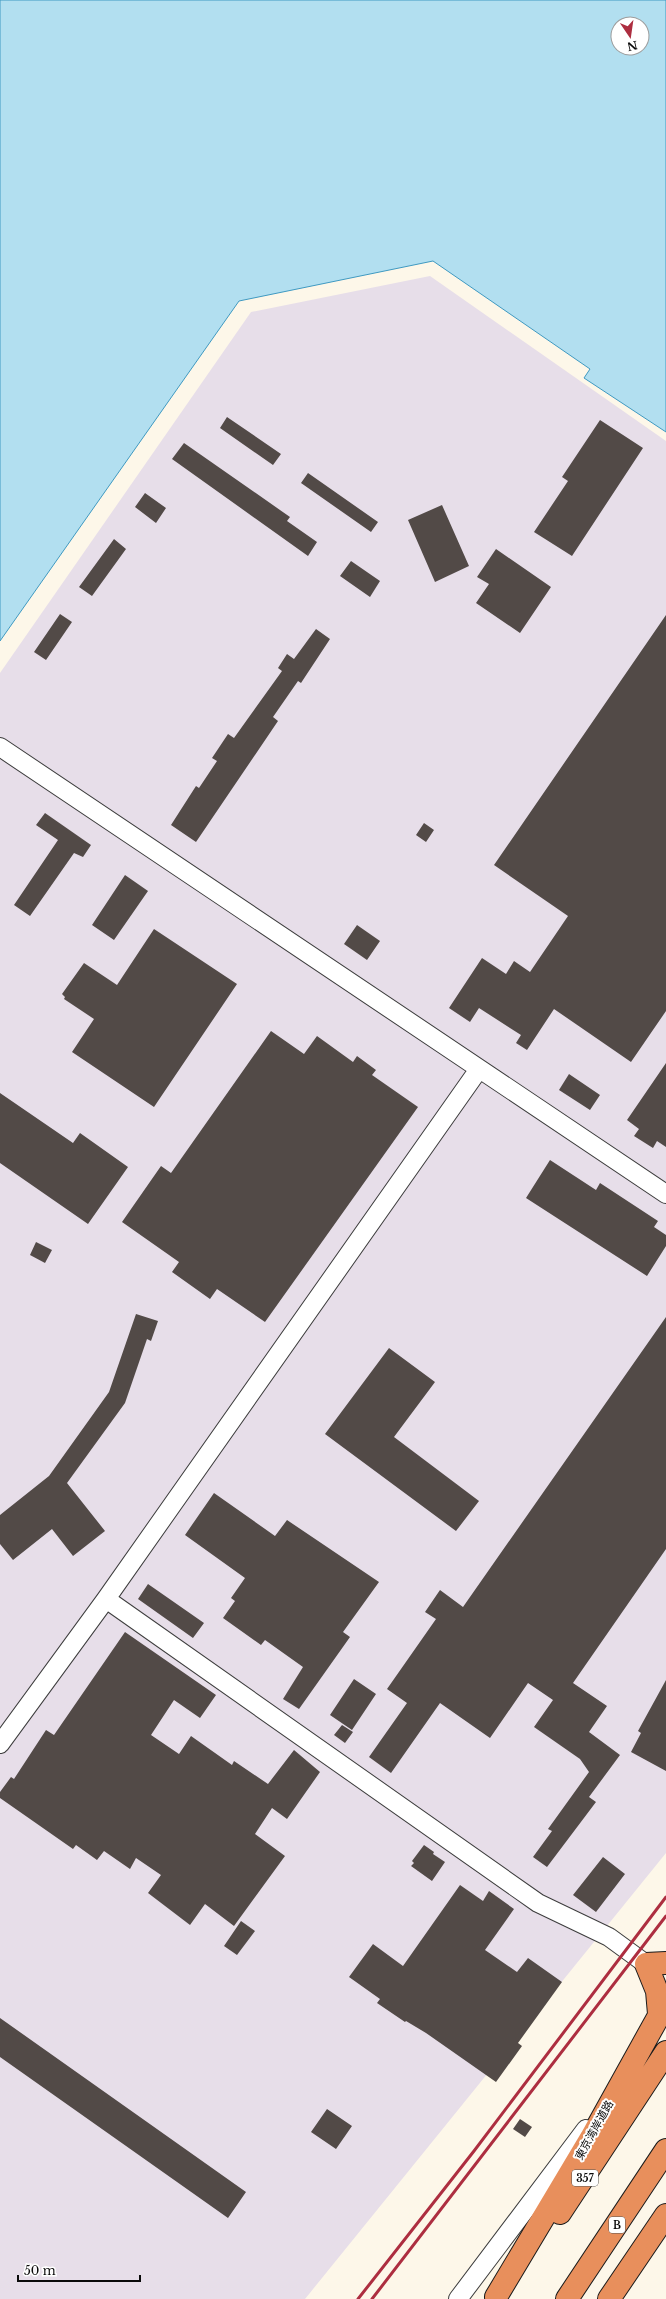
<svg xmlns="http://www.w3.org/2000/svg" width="666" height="2299" font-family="'Libre Baskerville','Noto Sans JP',serif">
<rect width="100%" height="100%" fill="#fdf7e9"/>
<!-- industrial -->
<path fill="#e7dee9" d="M 430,276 L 666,441 L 666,1853 L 305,2299 L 0,2299 L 0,673 L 251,312 Z"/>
<!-- water -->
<path fill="#b2dff0" stroke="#3f99c1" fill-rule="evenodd" d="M 0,0 L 666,0 L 666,432 L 584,378 L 590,369 L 433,261 L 239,301 L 0,641 ZM 618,24 L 642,24 L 642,48 L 618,48 Z"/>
<!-- building -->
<path fill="#524a47" d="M 227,417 L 281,454 L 273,465 L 220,428 Z
M 600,420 L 643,448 L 572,556 L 534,532 L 568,481 L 562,477 Z
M 184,443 L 290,517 L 287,521 L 317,542 L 308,556 L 172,459 Z
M 308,473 L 378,522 L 371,532 L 301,483 Z
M 145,493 L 166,508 L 156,523 L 135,507 Z
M 442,505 L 469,566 L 435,582 L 408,520 Z
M 114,539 L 126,549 L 92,596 L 79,587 Z
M 496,549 L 551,587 L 520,633 L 476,603 L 489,584 L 477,577 Z
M 351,561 L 380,581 L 370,597 L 340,576 Z
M 60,614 L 72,622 L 46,660 L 34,652 Z
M 666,615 L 666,1011 L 631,1062 L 554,1009 L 527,1050 L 516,1043 L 521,1035 L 479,1008 L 470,1022 L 449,1008 L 482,958 L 506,974 L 514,961 L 530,972 L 568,916 L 494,865 Z
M 316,629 L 330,639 L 301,683 L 298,681 L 273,717 L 278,721 L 196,842 L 171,825 L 196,786 L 199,788 L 217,761 L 212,758 L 228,734 L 234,738 L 282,671 L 278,668 L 287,654 L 294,659 Z
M 45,813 L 91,845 L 83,857 L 74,853 L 30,916 L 14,905 L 58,840 L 36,825 Z
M 424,823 L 434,830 L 426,842 L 416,835 Z
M 125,875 L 148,891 L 114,940 L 92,925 Z
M 357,925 L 380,941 L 367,960 L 344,944 Z
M 154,929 L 237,984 L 154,1107 L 72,1052 L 94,1019 L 64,999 L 65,997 L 62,994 L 84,963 L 117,985 Z
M 271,1031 L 304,1054 L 317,1036 L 353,1062 L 357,1056 L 376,1070 L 372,1075 L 418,1107 L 265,1322 L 217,1289 L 210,1299 L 172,1272 L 179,1262 L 122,1222 L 161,1166 L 171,1173 Z
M 666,1063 L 666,1147 L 657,1141 L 653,1148 L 634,1136 L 639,1129 L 627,1120 Z
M 569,1074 L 600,1095 L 590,1110 L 559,1090 Z
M 0,1093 L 73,1143 L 80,1133 L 128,1167 L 88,1224 L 0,1163 Z
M 550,1160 L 596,1190 L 600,1183 L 658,1221 L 654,1227 L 666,1235 L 666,1246 L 647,1276 L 526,1198 Z
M 36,1242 L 52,1250 L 45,1263 L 30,1255 Z
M 136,1314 L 158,1321 L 151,1341 L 147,1339 L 125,1403 L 67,1483 L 105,1531 L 73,1556 L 52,1529 L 13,1560 L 0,1544 L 0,1515 L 49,1476 L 109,1392 Z
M 666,1317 L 666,1549 L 573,1683 L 607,1706 L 589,1732 L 620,1755 L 589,1797 L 596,1802 L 547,1867 L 533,1857 L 552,1831 L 548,1829 L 589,1772 L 580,1759 L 534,1727 L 553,1700 L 528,1683 L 490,1738 L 440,1703 L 391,1773 L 369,1757 L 407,1703 L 387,1689 L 436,1619 L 425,1612 L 440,1590 L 463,1607 Z
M 389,1348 L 435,1382 L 394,1437 L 479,1501 L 456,1531 L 325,1434 Z
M 214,1493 L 275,1536 L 287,1520 L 379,1582 L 343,1632 L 350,1637 L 299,1709 L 283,1699 L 303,1667 L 265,1640 L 261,1645 L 223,1618 L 235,1601 L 231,1598 L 245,1578 L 185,1535 Z
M 148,1584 L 204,1623 L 193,1638 L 138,1599 Z
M 125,1632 L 216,1695 L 200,1718 L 174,1700 L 151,1735 L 179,1754 L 191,1736 L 232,1765 L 234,1761 L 268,1784 L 294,1750 L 320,1772 L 287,1819 L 272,1808 L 255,1834 L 285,1856 L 234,1926 L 205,1904 L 190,1925 L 148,1893 L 161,1875 L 136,1858 L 130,1869 L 104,1851 L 97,1860 L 76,1845 L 73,1849 L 0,1798 L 0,1792 L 11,1777 L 14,1779 L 46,1730 L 54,1735 Z
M 354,1679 L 376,1694 L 352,1730 L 330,1715 Z
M 666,1680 L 666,1771 L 631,1752 L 641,1733 L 638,1731 Z
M 342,1725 L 353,1732 L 345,1743 L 334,1735 Z
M 424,1845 L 434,1852 L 433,1854 L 445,1862 L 432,1881 L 411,1866 L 414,1863 L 412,1861 Z
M 603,1857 L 625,1874 L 596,1912 L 573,1895 Z
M 460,1885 L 483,1901 L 489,1891 L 514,1909 L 485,1950 L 517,1972 L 528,1958 L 562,1982 L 518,2043 L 522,2046 L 496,2082 L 426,2033 L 406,2021 L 405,2022 L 377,2003 L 380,1999 L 349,1977 L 373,1944 L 403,1966 Z
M 241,1921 L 255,1931 L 237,1955 L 224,1946 Z
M 0,2018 L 246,2192 L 228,2218 L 0,2057 Z
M 327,2109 L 352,2126 L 336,2149 L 311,2132 Z
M 520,2119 L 532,2127 L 525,2137 L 513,2129 Z"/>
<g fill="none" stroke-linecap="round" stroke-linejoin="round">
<defs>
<path id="minor" d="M 0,747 L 666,1194
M 106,1599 L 538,1903 L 609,1937 L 646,1964
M 0,1744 L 106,1599 L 479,1069
M 458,2299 L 586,2129"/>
<path id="highway" d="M 659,2014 L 657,1991 L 646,1964 L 666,1963
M 560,2213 L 666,2052
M 496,2297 L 591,2138 L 666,2003
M 567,2299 L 666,2150
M 609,2299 L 666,2215"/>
</defs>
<!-- minor casing -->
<use href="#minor" stroke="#3d3d3d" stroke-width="20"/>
<!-- highway casing -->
<use href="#highway" stroke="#1b1b1b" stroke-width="24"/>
<!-- minor -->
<use href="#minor" stroke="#fff" stroke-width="18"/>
<!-- highway -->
<use href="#highway" stroke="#e88f5c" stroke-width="22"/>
<!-- rail -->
<path stroke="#ad2e40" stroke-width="3" d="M 358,2299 L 474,2151 L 666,1897
M 372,2299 L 666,1916"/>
</g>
<g text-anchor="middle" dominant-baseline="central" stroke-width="4" stroke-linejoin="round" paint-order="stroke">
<!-- shield labels -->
<g fill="#fff" stroke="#545454" stroke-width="1">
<rect x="572" y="2170" width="26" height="16" rx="3"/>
<rect x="609" y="2217" width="16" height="16" rx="3"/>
</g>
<g font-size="10" font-weight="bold" fill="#0a0a0a">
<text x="585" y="2178">357</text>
<text x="617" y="2225">B</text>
</g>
<!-- street labels -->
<g font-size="11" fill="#0a0a0a" stroke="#fff">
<text transform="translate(594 2130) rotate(-61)">東京湾岸道路</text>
</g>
</g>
<!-- north arrow -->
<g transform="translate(630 36) rotate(167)"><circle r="19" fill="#ffffff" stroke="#9d9d9d"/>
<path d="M0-3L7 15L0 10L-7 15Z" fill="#ad2e40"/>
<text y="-6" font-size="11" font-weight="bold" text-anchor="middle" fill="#0a0a0a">N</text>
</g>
<!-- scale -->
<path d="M18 2275v6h122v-6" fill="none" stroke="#0a0a0a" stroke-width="2"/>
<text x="24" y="2275" font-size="12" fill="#0a0a0a" stroke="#ffffff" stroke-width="3" paint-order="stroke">50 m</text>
</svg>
